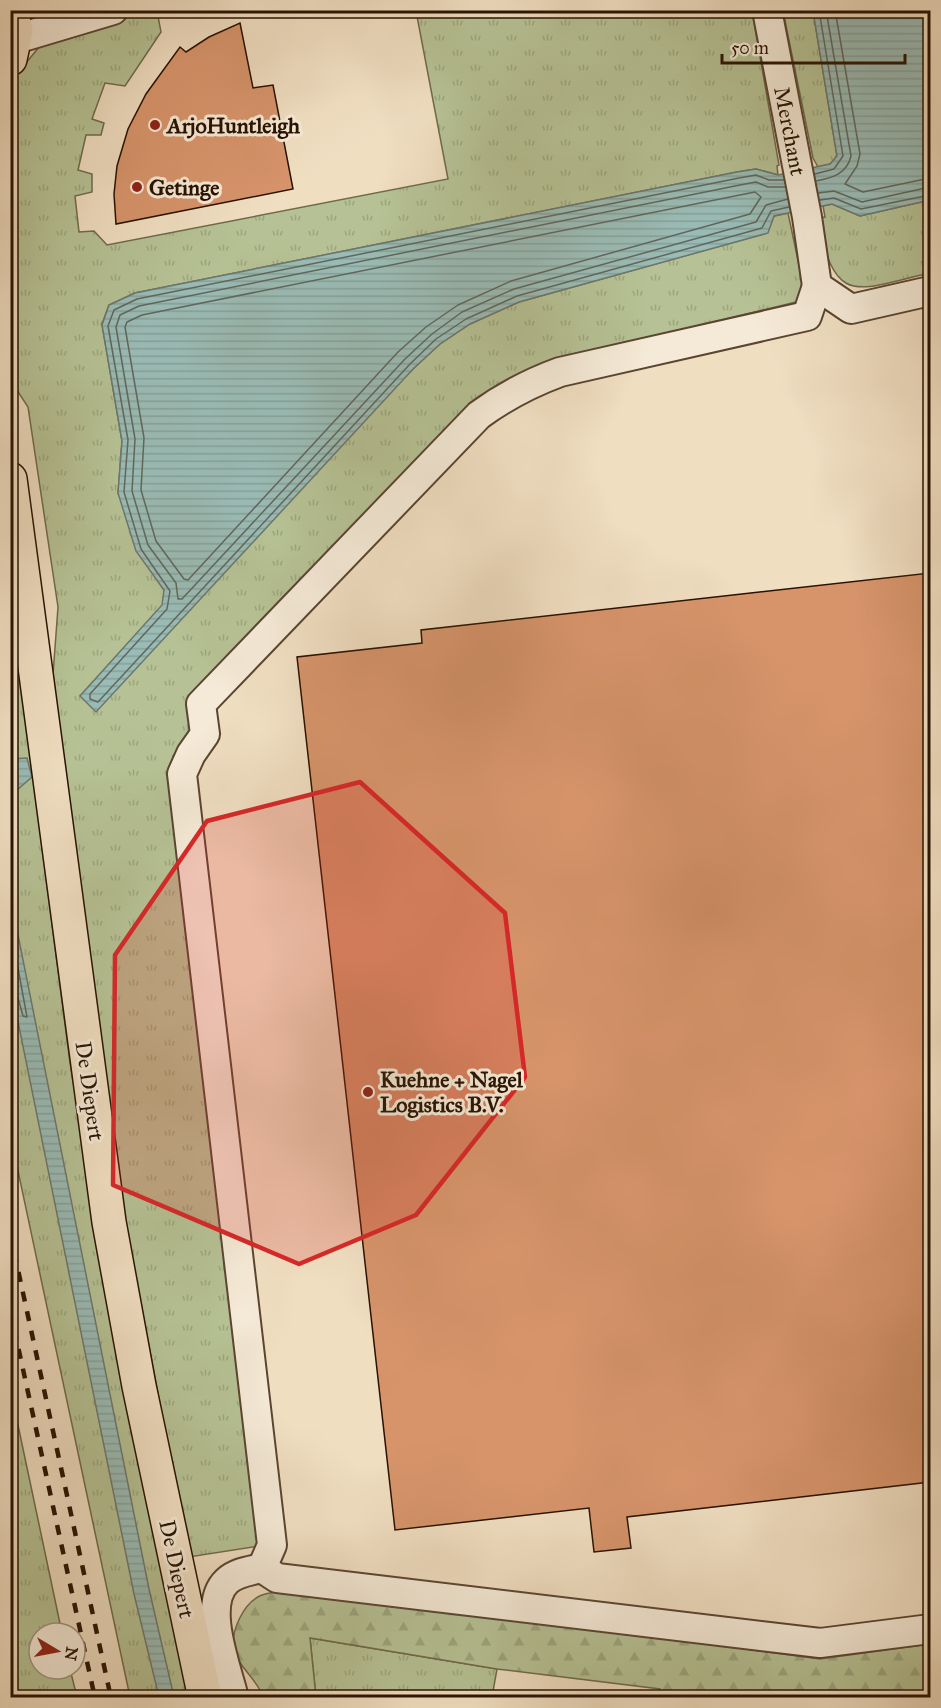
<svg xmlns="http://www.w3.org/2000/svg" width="941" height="1708" font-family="'IM FELL Great Primer',serif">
<defs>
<pattern id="grass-tufts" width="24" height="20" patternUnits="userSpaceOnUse" patternTransform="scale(1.5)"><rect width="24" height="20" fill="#b6c295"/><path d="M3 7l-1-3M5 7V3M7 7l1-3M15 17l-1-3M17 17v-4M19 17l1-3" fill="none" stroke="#9ca67f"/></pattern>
<pattern id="forest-firs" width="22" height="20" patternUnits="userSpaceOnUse" patternTransform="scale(1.5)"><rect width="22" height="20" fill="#b6c295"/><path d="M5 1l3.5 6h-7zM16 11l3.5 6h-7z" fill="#9ca67f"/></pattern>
<pattern id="water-rules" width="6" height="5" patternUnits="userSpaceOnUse" patternTransform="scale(1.5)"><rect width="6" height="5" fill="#9abcb6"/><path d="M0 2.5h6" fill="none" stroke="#85a19b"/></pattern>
</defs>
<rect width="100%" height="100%" fill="#f0dec1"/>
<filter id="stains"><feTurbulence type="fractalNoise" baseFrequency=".00333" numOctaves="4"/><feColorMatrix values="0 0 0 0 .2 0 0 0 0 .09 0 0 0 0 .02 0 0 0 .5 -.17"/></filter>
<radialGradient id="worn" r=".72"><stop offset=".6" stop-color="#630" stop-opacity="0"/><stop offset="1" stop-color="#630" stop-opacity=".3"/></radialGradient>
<!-- grass -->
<g fill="url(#grass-tufts)" stroke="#6f6a4b" stroke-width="1.5">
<polygon points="146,11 157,11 161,32 125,86 105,83 92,119 104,123 101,135 86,135 78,170 92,174 92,192 75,196 79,232 94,231 107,245 448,179 416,11 752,11 779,165 777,166 778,175 756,169 737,172 135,293 109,305 102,324 122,441 118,493 156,578 164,590 163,605 81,695 414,368 440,344 470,324 519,302 767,233 774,216 788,213 804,289 796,302 585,353 483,398 173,756 170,772 259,1546 189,1557 122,1204 53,675 58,607 28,407 11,381 11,81 40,46"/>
<polygon points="783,11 813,11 837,156 831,164 818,167 813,158"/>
<path d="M930 200V273C854 290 836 308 817 218L825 217 823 206 832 204 860 216Z"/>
<polygon points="10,599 70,1063 97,1225 191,1697 130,1697 11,1138"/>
<polygon points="11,1392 62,1633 39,1633 39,1669 70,1669 77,1697 11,1697"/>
<polygon points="310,1638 497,1669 492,1697 316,1697"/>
</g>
<!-- forest -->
<path fill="url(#forest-firs)" stroke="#6f6a4b" stroke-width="1.5" d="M299 1590 820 1659 930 1644V1697H659L660 1689 497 1669 310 1638 316 1697H263C258 1680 238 1667 234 1650 230 1631 244 1602 262 1595 274 1591 287 1591 299 1590Z"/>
<!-- water -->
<g fill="url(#water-rules)" stroke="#6c786e" stroke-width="1.5">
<polygon points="813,11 930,11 930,200 860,216 832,204 774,216 768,233 519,302 470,324 440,344 414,368 96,712 80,696 162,605 164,590 136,551 118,493 122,441 102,325 109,305 135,293 737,172 756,169 778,175 830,164 837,156"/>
<polygon points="27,758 32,777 11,795 11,759"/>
<polygon points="10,895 149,1589 174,1697 159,1697 134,1594 11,987"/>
</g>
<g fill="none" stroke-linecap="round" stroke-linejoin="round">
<!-- shore -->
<g stroke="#61675c" stroke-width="1.5">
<polyline points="835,10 860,154 857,166 845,184 863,192 930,178"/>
<polyline points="815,174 834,169 843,156 819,10"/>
<polyline points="784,180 769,180 756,175 739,178 137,299 114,310 108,326 128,440 124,492 141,549 170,591 167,609 90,694 90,699 98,702 410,364 436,339 466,319 517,296 762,228 771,211 789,207"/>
<path d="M816 181C832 178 847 174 851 156L826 10"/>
<polyline points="785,187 768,187 756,182 740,185 139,306 120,315 116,327 135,439 132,491 148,545 176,583 178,599 182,599 405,359 432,334 462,312 514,289 756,222 766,205 788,199"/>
<polygon points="755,192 761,197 750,214 511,281 458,305 426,327 398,352 188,580 184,579 156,541 141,490 144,438 125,327 127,322 142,315"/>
<polyline points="818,193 834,191 862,202 930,187"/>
<polyline points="820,200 834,198 861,209 930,195"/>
<polyline points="10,925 27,1017 23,1016 18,998 10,995"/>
</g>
</g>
<!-- building -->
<g fill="#d7946b" stroke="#281201" stroke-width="1.5">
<polygon points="240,23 253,88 273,85 293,189 116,224 114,194 117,166 128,129 146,94 180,47 186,52 209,37"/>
<polygon points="930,573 930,1482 627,1517 631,1548 594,1552 589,1508 395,1530 297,657 422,643 421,630"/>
</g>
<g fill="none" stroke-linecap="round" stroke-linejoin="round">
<!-- minor casing -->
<g stroke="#5a4531" stroke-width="32">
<g id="minor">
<polyline points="767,10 807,217 817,286 851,309 930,291"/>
<polyline points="16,39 113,10"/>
<path d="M262 1568 272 1545 182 774 191 754 205 734 201 704 479 415C505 396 530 383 560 372L807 316 817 286"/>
<path d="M234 1698C227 1668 201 1605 227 1581 237 1572 250 1571 262 1568L277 1578 820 1643 930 1629"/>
</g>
</g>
<!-- major casing -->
<g stroke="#281201" stroke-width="36">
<g id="major">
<polyline points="10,59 16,31 11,10"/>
<polyline points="10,479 109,1222 139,1386 205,1698"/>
</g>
</g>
<!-- minor -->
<use href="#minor" stroke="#f5ead7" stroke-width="28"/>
<!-- major -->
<use href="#major" stroke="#f0dec1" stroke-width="33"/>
<!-- rail -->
<g stroke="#281201" stroke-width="4.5" stroke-dasharray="10 10" stroke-linecap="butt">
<polyline points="10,1233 111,1698"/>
<polyline points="10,1310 95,1698"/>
</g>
</g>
<!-- marked area -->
<path fill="#d62828" fill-opacity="0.2" stroke="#d62828" stroke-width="4.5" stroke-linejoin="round" d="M360 782 505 913 525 1077 416 1215 299 1264 113 1185 115 955 207 821Z"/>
<!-- markers -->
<g fill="#8f2418" stroke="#f5ead7" stroke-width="2">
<circle cx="155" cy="125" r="6"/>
<circle cx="137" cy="187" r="6"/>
<circle cx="368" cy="1092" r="6"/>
</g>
<g text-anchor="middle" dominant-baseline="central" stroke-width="6" stroke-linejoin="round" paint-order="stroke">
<!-- poi labels -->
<g font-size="22" font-weight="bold" fill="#281201" stroke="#f5ead7" text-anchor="start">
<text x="167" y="125">ArjoHuntleigh</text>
<text x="149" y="187">Getinge</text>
<text x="380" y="1079">Kuehne + Nagel<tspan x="380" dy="25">Logistics B.V.</tspan></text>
</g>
<!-- street labels -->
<g font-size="22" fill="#281201" stroke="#f5ead7">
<text transform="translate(790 131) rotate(79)">Merchant</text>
<text transform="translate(90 1091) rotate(82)">De Diepert</text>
<text transform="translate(177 1569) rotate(78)">De Diepert</text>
</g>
</g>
<!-- margin -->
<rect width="941" height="1708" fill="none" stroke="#f0dec1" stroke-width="36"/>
<rect x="12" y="12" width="917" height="1684" fill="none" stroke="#281201" stroke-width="3"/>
<rect x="18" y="18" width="905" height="1672" fill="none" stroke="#281201" stroke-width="1.5"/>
<!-- north arrow -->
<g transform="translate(57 1651) rotate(100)"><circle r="28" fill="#f5ead7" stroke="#a39481" stroke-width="1.5"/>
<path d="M0-4.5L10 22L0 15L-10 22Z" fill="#8f2418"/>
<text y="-9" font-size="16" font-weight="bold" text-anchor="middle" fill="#281201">N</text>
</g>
<!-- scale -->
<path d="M722 54v9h183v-9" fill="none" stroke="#281201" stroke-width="3"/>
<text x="731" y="54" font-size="18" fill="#281201" stroke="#f5ead7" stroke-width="4.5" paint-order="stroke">50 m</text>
<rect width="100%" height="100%" filter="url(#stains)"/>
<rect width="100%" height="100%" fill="url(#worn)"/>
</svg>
